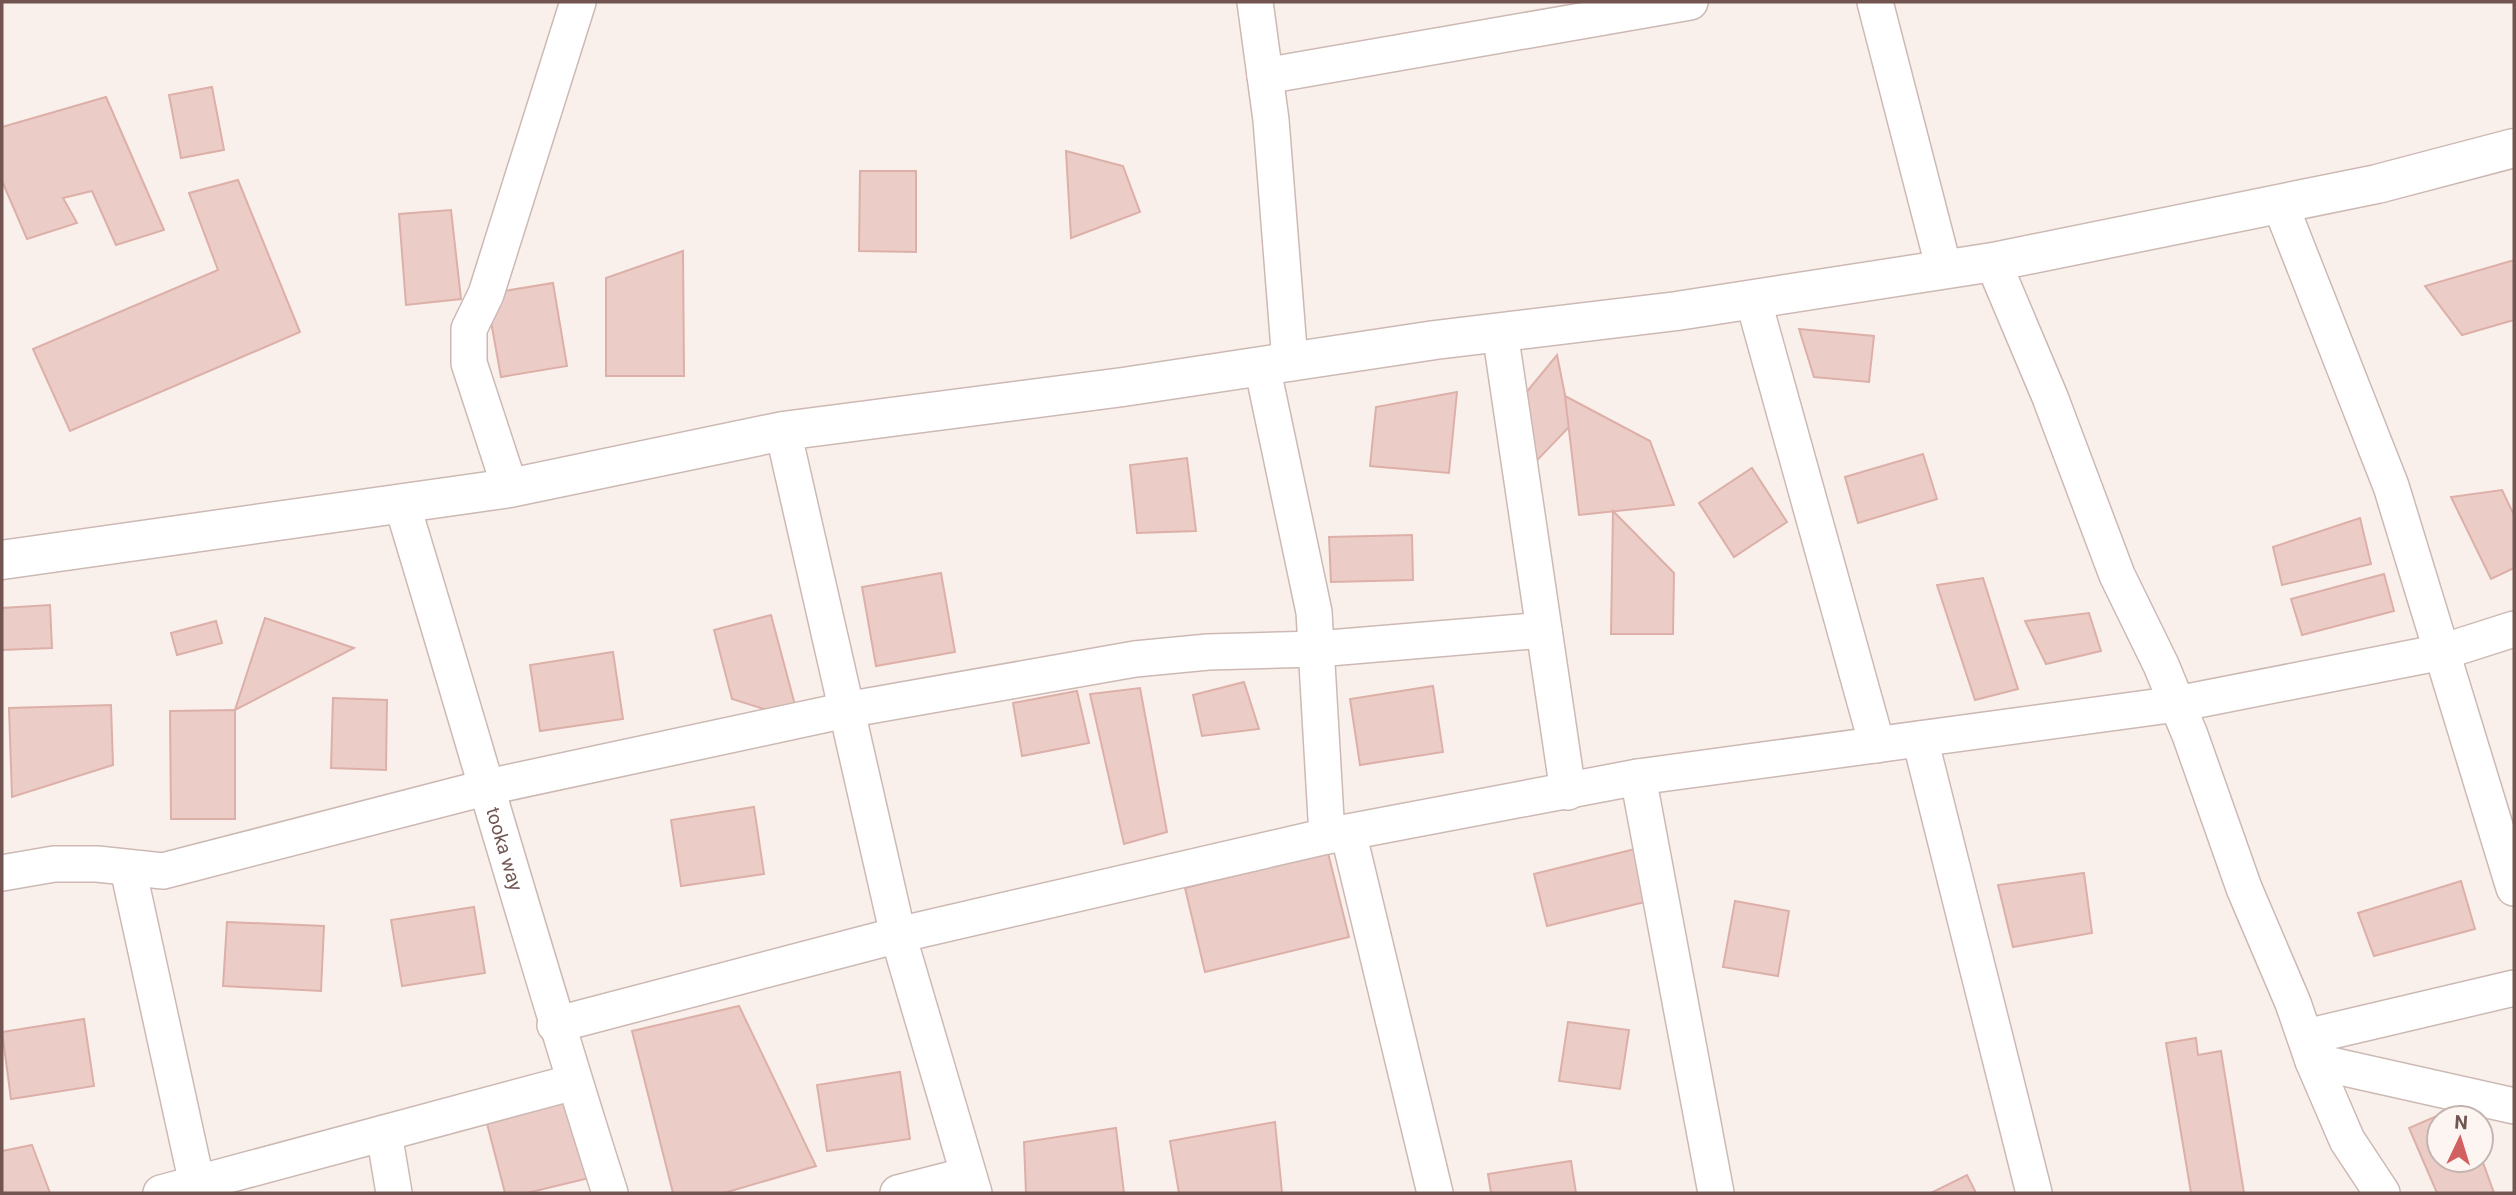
<svg xmlns="http://www.w3.org/2000/svg" width="2516" height="1195" font-family="Roboto,sans-serif">
<rect width="100%" height="100%" fill="#faf0eb"/>
<!-- building -->
<g fill="#ecccc6" stroke="#dcb0a8" stroke-width="2">
<polygon points="212,87 224,150 181,158 169,95"/>
<polygon points="106,97 164,230 116,245 92,191 63,198 77,223 27,239 2,181 2,127"/>
<polygon points="1066,151 1123,166 1140,212 1071,238"/>
<polygon points="860,171 916,171 916,252 859,251"/>
<polygon points="238,180 300,332 70,431 33,349 218,270 189,193"/>
<polygon points="451,210 461,299 406,305 399,214"/>
<polygon points="683,251 684,376 606,376 606,278"/>
<polygon points="2514,260 2514,320 2462,335 2425,286"/>
<polygon points="553,283 567,366 501,377 486,294"/>
<polygon points="1799,329 1874,336 1869,382 1814,377"/>
<polygon points="1557,355 1571,425 1521,477 1511,411"/>
<polygon points="1457,392 1449,473 1370,466 1376,407"/>
<polygon points="1565,396 1650,441 1674,505 1579,515"/>
<polygon points="1923,454 1937,499 1858,523 1845,477"/>
<polygon points="1187,458 1196,531 1137,533 1130,465"/>
<polygon points="1752,468 1787,522 1734,557 1699,503"/>
<polygon points="2502,490 2514,515 2514,568 2491,579 2451,497"/>
<polygon points="1613,511 1674,573 1673,634 1611,634"/>
<polygon points="2360,518 2371,564 2282,585 2273,547"/>
<polygon points="1412,535 1413,580 1331,582 1329,537"/>
<polygon points="941,573 955,652 876,666 862,587"/>
<polygon points="2384,574 2394,611 2302,635 2291,599"/>
<polygon points="1983,578 2018,689 1975,700 1937,585"/>
<polygon points="50,605 52,648 2,650 2,608"/>
<polygon points="2089,613 2101,651 2046,664 2025,621"/>
<polygon points="771,615 799,720 732,699 714,630"/>
<polygon points="265,618 354,648 235,710"/>
<polygon points="216,621 222,643 177,655 171,633"/>
<polygon points="613,652 623,719 540,731 530,665"/>
<polygon points="1244,682 1259,729 1202,736 1193,695"/>
<polygon points="1433,686 1443,752 1360,765 1350,699"/>
<polygon points="1140,688 1167,832 1124,844 1090,694"/>
<polygon points="1077,691 1089,743 1022,756 1013,703"/>
<polygon points="333,698 387,700 386,770 331,768"/>
<polygon points="111,705 113,765 12,797 9,708"/>
<polygon points="235,710 235,819 171,819 170,711"/>
<polygon points="754,807 764,874 681,886 671,820"/>
<polygon points="1639,848 1653,900 1547,926 1534,874"/>
<polygon points="1328,853 1349,937 1205,972 1185,888"/>
<polygon points="2084,873 2092,933 2013,947 1998,885"/>
<polygon points="2461,881 2475,929 2374,956 2358,913"/>
<polygon points="1735,901 1789,911 1778,976 1723,967"/>
<polygon points="474,907 485,973 402,986 391,920"/>
<polygon points="227,922 324,926 321,991 223,986"/>
<polygon points="739,1006 816,1166 724,1193 673,1193 632,1031"/>
<polygon points="84,1019 94,1086 11,1099 2,1032"/>
<polygon points="1568,1022 1629,1030 1620,1089 1559,1081"/>
<polygon points="2196,1038 2198,1055 2221,1051 2244,1193 2191,1193 2166,1043"/>
<polygon points="900,1072 910,1139 827,1151 817,1085"/>
<polygon points="567,1095 589,1178 527,1193 505,1193 485,1116"/>
<polygon points="2462,1105 2467,1118 2439,1118 2439,1160 2481,1160 2481,1157 2494,1193 2437,1193 2409,1128"/>
<polygon points="1275,1122 1282,1193 1179,1193 1170,1141"/>
<polygon points="1116,1128 1124,1193 1026,1193 1024,1142"/>
<polygon points="32,1145 50,1193 2,1193 2,1151"/>
<polygon points="1571,1161 1576,1193 1491,1193 1488,1174"/>
<polygon points="1967,1175 1976,1193 1931,1193"/>
</g>
<g fill="none" stroke-linecap="round" stroke-linejoin="round">
<!-- minor casing -->
<g stroke="#cdb9b4" stroke-width="38">
<g id="minor">
<polyline points="1255,2 1271,120 1290,362"/>
<polyline points="1875,2 1944,269"/>
<polyline points="1265,76 1690,2"/>
<polyline points="2280,204 2391,486 2514,888"/>
<polyline points="1993,262 2050,397 2117,575 2161,665 2190,735 2244,888 2293,1003 2313,1061 2347,1140 2382,1193"/>
<polyline points="1753,299 1877,745"/>
<polyline points="1500,332 1568,792"/>
<polyline points="1262,366 1314,612 1327,836"/>
<polyline points="783,431 898,935 974,1193"/>
<polyline points="510,488 469,363 469,329 486,294 578,2"/>
<path id="s1" d="M402 504C472 734 537 965 610 1193"/>
<polyline points="1920,739 2034,1193"/>
<polyline points="1638,777 1716,1193"/>
<polyline points="1348,832 1435,1193"/>
<polyline points="128,869 197,1184"/>
<polyline points="2,873 54,864 97,864 163,871 488,787 846,710 1135,659 1208,652 1317,649 1544,630"/>
<polyline points="555,1025 898,935 1327,836 1638,777 2177,704 2442,652 2514,629"/>
<polyline points="2306,1037 2514,988"/>
<polyline points="2313,1061 2514,1106"/>
<polyline points="384,1133 394,1193"/>
<polyline points="161,1193 574,1082"/>
<polyline points="898,1193 968,1175"/>
</g>
</g>
<!-- tertiary casing -->
<g stroke="#cdb9b4" stroke-width="41">
<polyline id="tertiary" points="2,560 510,488 783,431 1123,387 1435,340 1677,311 1993,262 2377,184 2514,148"/>
</g>
<!-- minor -->
<use href="#minor" stroke="#fff" stroke-width="35"/>
<!-- tertiary -->
<use href="#tertiary" stroke="#fff" stroke-width="38"/>
</g>
<g text-anchor="middle" dominant-baseline="central" stroke-width="6" stroke-linejoin="round" paint-order="stroke">
<!-- street labels -->
<g font-size="19" fill="#725551" stroke="#fdf5f1">
<text stroke="none"><textPath href="#s1" startOffset="360">tooka way</textPath></text>
</g>
</g>
<!-- border -->
<rect width="2516" height="1195" fill="none" stroke="#725551" stroke-width="7"/>
<!-- north arrow -->
<g transform="translate(2460 1139) rotate(4)"><circle r="33" fill="#fdf5f1" stroke="#c5b5b1" stroke-width="2"/>
<path d="M0-5L12 26L0 18L-12 26Z" fill="#d36060"/>
<text y="-10" font-size="19" font-weight="bold" text-anchor="middle" fill="#725551">N</text>
</g>
</svg>
